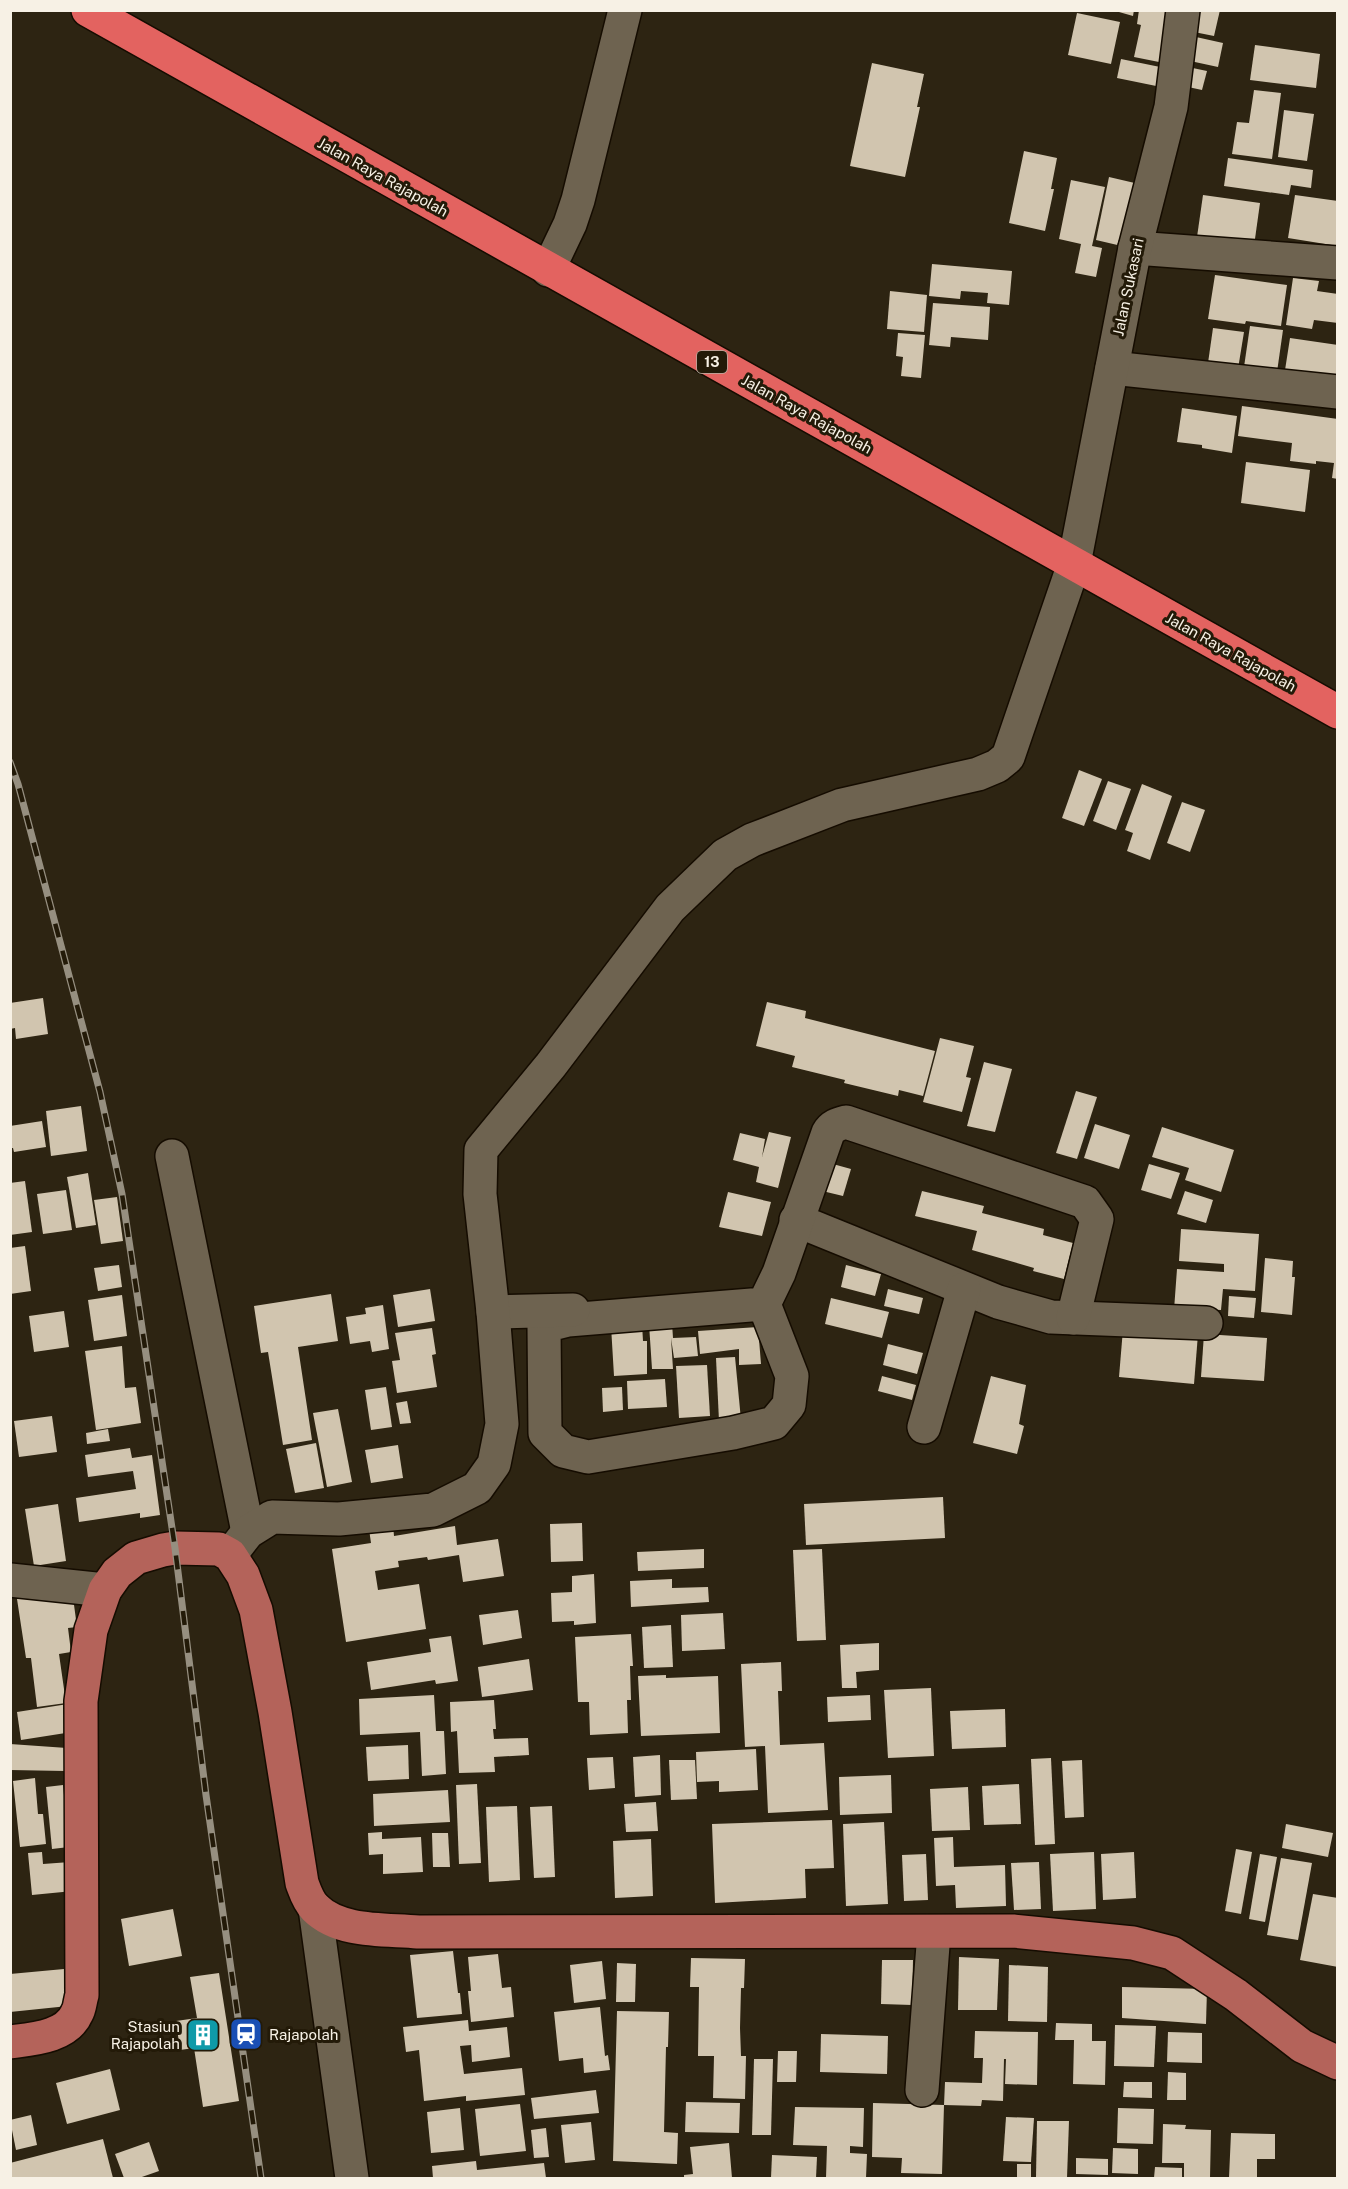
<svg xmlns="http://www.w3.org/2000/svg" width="1348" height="2189" font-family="'Public Sans',sans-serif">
<rect width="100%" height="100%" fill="#2d2412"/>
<!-- building -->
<g fill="#d1c5af">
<polygon points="1112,10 1134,10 1133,16"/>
<polygon points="1139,10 1175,10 1169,64 1134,57 1141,25 1137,24"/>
<polygon points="1188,10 1220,10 1214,36 1184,30"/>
<polygon points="1077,13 1120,22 1111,64 1068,55"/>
<polygon points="1187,35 1223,43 1218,67 1181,59"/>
<polygon points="1255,45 1320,54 1316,88 1250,80"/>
<polygon points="1121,59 1170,69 1166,88 1117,78"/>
<polygon points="872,63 924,74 917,107 920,107 905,177 850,166"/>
<polygon points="1183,66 1207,71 1202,90 1179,85"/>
<polygon points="1254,90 1281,93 1272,159 1232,154 1237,122 1249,123"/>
<polygon points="1284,110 1314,114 1307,161 1278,157"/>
<polygon points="1024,151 1057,158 1051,189 1054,189 1045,231 1009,223"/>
<polygon points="1228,158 1313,170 1311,188 1291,185 1289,195 1224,186"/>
<polygon points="1109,177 1139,184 1126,247 1096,240"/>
<polygon points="1071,180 1105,187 1092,246 1102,248 1096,277 1075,273 1081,244 1059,239"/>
<polygon points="1203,195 1260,203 1254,246 1197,237"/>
<polygon points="1295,195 1338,201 1338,246 1288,238"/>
<polygon points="932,264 1012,271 1009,305 987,303 988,293 961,291 960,299 929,296"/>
<polygon points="1215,275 1287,285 1281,326 1246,321 1245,324 1208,319"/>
<polygon points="1293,278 1319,281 1317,291 1338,294 1338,323 1314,320 1312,329 1286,325"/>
<polygon points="890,291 927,295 924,332 887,329"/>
<polygon points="933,303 990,307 988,340 951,337 950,347 929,345"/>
<polygon points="1250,326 1283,330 1277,372 1244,367"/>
<polygon points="1213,328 1244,332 1237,375 1207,370"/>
<polygon points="898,333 925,335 921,378 901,376 903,357 896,356"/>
<polygon points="1290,338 1338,345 1338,377 1285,370"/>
<polygon points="1242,406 1338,419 1338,479 1332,478 1334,463 1316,461 1316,464 1290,461 1292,443 1238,436"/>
<polygon points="1182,408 1237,416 1232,453 1202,448 1202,445 1177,442"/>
<polygon points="1246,462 1310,470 1305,512 1241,503"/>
<polygon points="1079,770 1102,779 1084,826 1062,818"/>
<polygon points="1108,781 1131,789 1116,830 1093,821"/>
<polygon points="1142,784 1172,796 1150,860 1127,851 1133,833 1125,830"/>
<polygon points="1182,802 1205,810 1190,852 1167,843"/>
<polygon points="43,998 48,1034 16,1039 15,1028 10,1029 10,1003"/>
<polygon points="767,1002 806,1011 805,1018 935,1051 923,1096 899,1090 898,1096 844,1083 845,1080 792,1067 795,1056 756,1046"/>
<polygon points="940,1038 974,1046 966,1077 971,1078 962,1112 923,1102"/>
<polygon points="984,1062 1012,1069 995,1132 967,1126"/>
<polygon points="1076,1091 1097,1097 1077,1159 1056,1153"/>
<polygon points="81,1106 87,1151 51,1156 46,1111"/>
<polygon points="42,1121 46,1147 14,1152 13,1148 10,1148 10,1126"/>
<polygon points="1095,1124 1130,1135 1119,1169 1084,1158"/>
<polygon points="1162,1127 1234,1150 1221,1192 1185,1180 1189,1168 1152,1157"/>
<polygon points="769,1132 791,1137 778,1188 756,1182 759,1167 733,1160 740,1133 765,1139 762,1157"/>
<polygon points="822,1161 851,1169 843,1196 814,1189"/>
<polygon points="1149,1164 1180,1173 1171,1199 1141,1190"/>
<polygon points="88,1173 96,1225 76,1228 67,1177"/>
<polygon points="25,1181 32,1232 10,1235 10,1183"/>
<polygon points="66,1190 72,1230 43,1234 37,1194"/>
<polygon points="922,1191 984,1206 982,1213 1044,1229 1043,1235 1073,1243 1064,1279 1033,1271 1034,1268 972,1250 977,1231 915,1216"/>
<polygon points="1185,1191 1213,1200 1206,1223 1177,1214"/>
<polygon points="728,1192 771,1202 762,1236 719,1227"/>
<polygon points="117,1197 123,1241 101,1244 94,1200"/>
<polygon points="1181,1229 1259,1234 1255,1291 1223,1289 1221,1310 1200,1309 1174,1310 1177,1269 1224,1272 1224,1264 1179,1261"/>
<polygon points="25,1246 31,1291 10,1294 10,1248"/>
<polygon points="1265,1258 1293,1261 1292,1277 1295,1277 1292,1315 1261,1312"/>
<polygon points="119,1265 122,1287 98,1291 94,1268"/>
<polygon points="846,1265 881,1274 875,1296 841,1287"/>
<polygon points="430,1289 435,1321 398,1327 393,1295"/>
<polygon points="888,1289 923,1298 919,1314 884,1306"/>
<polygon points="331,1294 338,1341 298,1347 312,1440 283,1445 268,1352 261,1353 254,1306"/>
<polygon points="122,1295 127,1336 94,1341 88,1300"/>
<polygon points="1229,1296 1256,1298 1254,1318 1228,1316"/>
<polygon points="831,1298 889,1312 882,1338 825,1324"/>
<polygon points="383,1305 389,1349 372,1352 370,1341 350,1344 346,1317 366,1314 365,1308"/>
<polygon points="64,1311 69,1347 34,1352 29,1316"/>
<polygon points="672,1323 673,1338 696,1337 698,1356 674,1358 671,1338 673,1369 652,1369 649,1324"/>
<polygon points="642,1324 643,1341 647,1341 647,1374 614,1376 611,1326"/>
<polygon points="758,1327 761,1364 739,1365 739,1349 700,1354 698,1331"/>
<polygon points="432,1328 436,1354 432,1355 437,1387 397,1393 392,1361 400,1360 395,1333"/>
<polygon points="1123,1329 1198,1334 1194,1384 1119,1377"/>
<polygon points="1204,1334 1267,1338 1264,1381 1201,1377"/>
<polygon points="888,1344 923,1353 917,1374 883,1365"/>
<polygon points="122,1346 125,1388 136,1387 141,1423 96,1430 85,1351"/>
<polygon points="735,1357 741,1420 719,1421 716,1358"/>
<polygon points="707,1365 710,1416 679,1418 676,1366"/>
<polygon points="882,1376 916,1385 912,1400 878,1391"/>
<polygon points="991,1376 1026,1385 1019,1424 1024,1426 1017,1454 973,1443"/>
<polygon points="665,1379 667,1407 628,1409 627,1381"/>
<polygon points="386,1387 392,1427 371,1430 365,1390"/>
<polygon points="622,1387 623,1410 603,1412 602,1388"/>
<polygon points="407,1401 411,1423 400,1424 396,1403"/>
<polygon points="338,1409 352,1482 327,1487 313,1413"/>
<polygon points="52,1416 57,1452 19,1457 14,1421"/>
<polygon points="108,1429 110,1441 87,1444 86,1433"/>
<polygon points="316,1443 324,1488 295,1493 286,1449"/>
<polygon points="398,1445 403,1478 371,1483 365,1450"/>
<polygon points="130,1448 132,1458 152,1455 160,1515 140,1518 140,1513 79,1522 76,1498 136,1489 133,1471 88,1477 85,1455"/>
<polygon points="943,1497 945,1538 806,1545 804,1504"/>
<polygon points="58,1504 66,1561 34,1566 25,1509"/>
<polygon points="582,1523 583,1561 551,1562 550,1524"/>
<polygon points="393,1525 394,1536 455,1526 457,1545 498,1539 504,1576 463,1582 459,1555 428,1560 427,1557 398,1561 399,1567 375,1571 378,1590 419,1584 426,1629 346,1642 332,1549 371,1543 369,1529"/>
<polygon points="704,1549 704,1568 638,1571 637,1552"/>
<polygon points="822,1549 826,1640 797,1641 793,1550"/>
<polygon points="594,1574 596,1623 574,1625 574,1621 552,1622 551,1593 572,1592 572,1576"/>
<polygon points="672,1579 672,1588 708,1587 709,1602 631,1607 630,1581"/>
<polygon points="72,1590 77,1627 68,1628 71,1652 59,1654 66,1703 37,1707 31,1658 26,1658 17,1599"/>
<polygon points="518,1610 522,1638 483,1645 479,1615"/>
<polygon points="723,1613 725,1649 682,1651 681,1615"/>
<polygon points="671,1625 673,1667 644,1668 642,1627"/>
<polygon points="631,1634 633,1666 630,1666 631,1700 627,1700 628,1733 590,1735 589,1702 578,1702 575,1637"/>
<polygon points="451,1636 458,1681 436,1684 435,1680 371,1690 367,1662 431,1652 429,1639"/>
<polygon points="879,1643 879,1670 856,1672 857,1688 842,1688 840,1645"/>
<polygon points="529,1659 533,1690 482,1697 478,1667"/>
<polygon points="781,1662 782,1691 778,1691 780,1745 824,1743 828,1810 768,1813 765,1746 745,1747 741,1664"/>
<polygon points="666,1675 666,1678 718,1676 720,1733 641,1736 638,1676"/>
<polygon points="931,1688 934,1756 888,1758 884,1690"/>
<polygon points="434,1695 436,1731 444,1731 446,1774 422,1776 420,1732 360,1735 359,1699"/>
<polygon points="870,1695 871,1720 828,1722 827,1697"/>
<polygon points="494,1700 496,1729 493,1729 494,1739 528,1738 529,1755 494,1757 495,1772 459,1773 457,1731 451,1732 450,1702"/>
<polygon points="68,1704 72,1732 21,1740 17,1712"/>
<polygon points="1005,1709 1006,1747 952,1749 950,1711"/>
<polygon points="10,1744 67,1748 65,1771 10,1770"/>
<polygon points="408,1745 409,1779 368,1781 366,1747"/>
<polygon points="756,1749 758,1790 719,1792 719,1781 697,1782 696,1752"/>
<polygon points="660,1755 661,1795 635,1797 633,1757"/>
<polygon points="613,1757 615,1788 589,1790 587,1758"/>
<polygon points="1051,1758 1055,1844 1035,1845 1031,1759"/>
<polygon points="669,1760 695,1760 697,1799 671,1800"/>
<polygon points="1082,1760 1084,1817 1065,1818 1062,1761"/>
<polygon points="891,1775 892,1813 840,1815 839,1777"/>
<polygon points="35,1778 38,1814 43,1814 46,1844 20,1847 13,1781"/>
<polygon points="477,1784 481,1863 459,1864 456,1785"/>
<polygon points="1019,1784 1021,1824 984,1825 982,1786"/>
<polygon points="63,1785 69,1847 52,1849 46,1787"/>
<polygon points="968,1787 970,1830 932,1831 930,1789"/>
<polygon points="448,1790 450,1822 374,1826 373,1794"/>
<polygon points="656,1802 658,1831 626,1832 624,1804"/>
<polygon points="517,1806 520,1880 489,1882 486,1807"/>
<polygon points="552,1806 555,1877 534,1878 530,1807"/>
<polygon points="832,1820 834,1868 805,1869 806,1898 715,1903 712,1824"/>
<polygon points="884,1822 888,1904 846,1906 843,1824"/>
<polygon points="1286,1824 1333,1833 1328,1857 1282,1848"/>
<polygon points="382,1832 382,1839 421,1837 423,1872 383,1874 383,1854 369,1855 368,1833"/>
<polygon points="432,1833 448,1833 450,1867 433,1867"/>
<polygon points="953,1837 954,1867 1005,1865 1006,1906 956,1908 955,1885 936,1886 934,1838"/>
<polygon points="651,1839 653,1896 615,1898 613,1841"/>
<polygon points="1236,1849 1252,1852 1241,1914 1225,1911"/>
<polygon points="42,1852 43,1864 70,1862 73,1891 32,1895 28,1853"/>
<polygon points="1094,1852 1096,1909 1053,1911 1050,1854"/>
<polygon points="1134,1852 1136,1898 1103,1900 1101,1854"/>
<polygon points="926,1854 928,1900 904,1901 902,1855"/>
<polygon points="1260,1854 1277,1857 1265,1922 1249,1919"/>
<polygon points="1281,1858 1312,1863 1298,1940 1267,1935"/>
<polygon points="1039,1862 1041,1909 1014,1910 1011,1863"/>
<polygon points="1313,1894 1338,1898 1338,1967 1300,1960"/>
<polygon points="173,1909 182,1956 129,1966 121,1919"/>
<polygon points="453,1951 458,1993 460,1993 462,2014 417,2018 410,1955"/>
<polygon points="498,1954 502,1988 511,1987 514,2017 471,2022 468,1991 471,1991 468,1957"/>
<polygon points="959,1957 999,1959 997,2010 958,2010"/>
<polygon points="691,1958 745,1959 744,1988 741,1988 740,2028 741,2056 746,2056 745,2099 713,2098 714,2056 698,2056 699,1987 690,1987"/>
<polygon points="882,1960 913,1960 912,2005 881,2004"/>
<polygon points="602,1961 606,1999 574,2003 570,1965"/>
<polygon points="617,1963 636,1964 635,2002 616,2002"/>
<polygon points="1009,1965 1048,1967 1047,2022 1008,2021"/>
<polygon points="64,1969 68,2006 10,2012 10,1974"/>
<polygon points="219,1973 239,2101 203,2107 194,2048 180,2050 176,2021 197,2018 190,1977"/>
<polygon points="1122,1987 1207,1989 1206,2024 1122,2018"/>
<polygon points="600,2007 605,2056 608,2055 610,2070 584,2073 583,2058 559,2061 554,2012"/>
<polygon points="617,2011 669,2012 668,2047 666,2047 664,2132 678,2133 677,2164 613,2161"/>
<polygon points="468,2020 469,2031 507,2027 510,2057 472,2062 471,2045 460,2046 464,2074 522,2068 525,2095 466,2101 466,2096 424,2101 419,2050 406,2052 403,2027"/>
<polygon points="1056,2023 1092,2024 1092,2041 1106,2041 1105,2085 1073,2084 1074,2040 1055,2040"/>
<polygon points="1115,2025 1156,2026 1154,2067 1114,2066"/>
<polygon points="975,2031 1038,2032 1037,2085 1005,2084 1006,2059 1004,2059 1003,2101 982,2100 981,2106 944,2105 945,2082 982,2083 983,2058 974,2058"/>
<polygon points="1168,2032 1202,2033 1202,2063 1167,2062"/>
<polygon points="821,2034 888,2036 887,2074 820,2072"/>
<polygon points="778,2051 797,2051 796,2082 777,2082"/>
<polygon points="754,2059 773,2059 771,2135 752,2135"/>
<polygon points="110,2069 120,2110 67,2124 56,2083"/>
<polygon points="1168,2072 1186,2073 1186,2100 1167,2100"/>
<polygon points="1124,2082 1152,2082 1152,2098 1123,2097"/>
<polygon points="596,2090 599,2113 534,2119 531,2098"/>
<polygon points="686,2102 740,2103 739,2133 685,2132"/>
<polygon points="873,2103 944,2105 942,2174 901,2173 902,2158 872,2157"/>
<polygon points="520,2104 526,2151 480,2156 475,2109"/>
<polygon points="795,2107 864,2108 863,2147 850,2146 850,2153 867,2154 866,2178 826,2178 827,2146 793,2145"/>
<polygon points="460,2108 464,2150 431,2153 427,2112"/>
<polygon points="1118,2108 1154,2109 1153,2144 1117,2143"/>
<polygon points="31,2115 37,2145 16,2150 10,2120"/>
<polygon points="1006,2117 1034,2118 1031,2162 1003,2161"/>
<polygon points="1037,2121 1069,2121 1067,2178 1036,2177"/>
<polygon points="591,2122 595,2160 565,2163 561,2125"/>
<polygon points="1163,2124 1186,2125 1185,2129 1211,2130 1210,2178 1184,2178 1184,2163 1162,2163"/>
<polygon points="546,2128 549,2157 534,2158 531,2130"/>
<polygon points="1231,2133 1275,2134 1275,2159 1257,2159 1257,2178 1229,2178"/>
<polygon points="103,2139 113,2178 10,2178 10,2163"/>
<polygon points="149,2142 159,2171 139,2178 124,2178 115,2154"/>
<polygon points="729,2143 732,2178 684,2178 684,2175 693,2174 690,2147"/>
<polygon points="1113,2148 1138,2149 1138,2174 1112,2173"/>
<polygon points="772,2155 817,2157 816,2178 771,2178"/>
<polygon points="1076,2158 1108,2159 1108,2175 1076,2174"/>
<polygon points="476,2161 477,2170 544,2163 546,2178 433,2178 432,2166"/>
<rect x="1017" y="2164" width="14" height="14"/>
<polygon points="1155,2167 1182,2168 1182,2178 1154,2178"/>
</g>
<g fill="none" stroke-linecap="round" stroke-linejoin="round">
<!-- minor casing -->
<g stroke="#150c00" stroke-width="36">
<g id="minor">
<polyline points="1135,248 1338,263"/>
<polyline points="548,270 570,224 578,200 625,10"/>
<polyline points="1112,368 1338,392"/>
<polyline points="172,1156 248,1532"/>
<polyline points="796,1220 998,1302 1051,1317 1206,1323"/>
<path d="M764 1304 568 1320 544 1326 545 1433 563 1451 588 1457 733 1433 774 1423 789 1405 792 1376 764 1304 779 1273 828 1133C832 1126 838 1124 846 1122L1085 1202 1097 1219 1073 1318"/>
<polyline points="493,1312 573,1310"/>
<polyline points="924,1427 964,1289"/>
<polyline points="230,1555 248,1532 272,1517 339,1519 433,1510 477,1488 494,1464 502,1424 493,1312 480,1194 481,1150 551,1065 670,908 725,855 752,840 842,805 978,774 997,766 1008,757 1074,564 1135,248 1171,107 1183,10"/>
<polyline points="10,1580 105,1590"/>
<polyline points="315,1908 352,2178"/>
<polyline points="922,2090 934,1932"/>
</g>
</g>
<!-- major casing -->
<g stroke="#150c00" stroke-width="36">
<path id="major" d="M10 2042C32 2039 67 2037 77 2013 80 2008 80 2001 82 1995L81 1701 91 1630 105 1590 117 1573 136 1558 163 1550 175 1548 219 1549 230 1555 243 1575 256 1610 275 1712 302 1883C305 1891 308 1901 315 1908 340 1933 385 1929 418 1932L1013 1931 1133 1943 1172 1953 1236 1995 1302 2046 1338 2063"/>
</g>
<!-- highway casing -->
<g stroke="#150c00" stroke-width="36">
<polyline id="highway" points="88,10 1338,712"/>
</g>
<!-- minor -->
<use href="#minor" stroke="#6e6350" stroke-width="33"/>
<!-- major -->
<use href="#major" stroke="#b4635a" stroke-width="33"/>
<!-- highway -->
<use href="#highway" stroke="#e36360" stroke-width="33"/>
<!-- rail casing -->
<g stroke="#968f80" stroke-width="7">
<polyline id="rail" points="10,762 18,784 100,1092 122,1194 175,1548 206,1795 261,2178"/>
</g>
<!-- rail -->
<use href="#rail" stroke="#231a08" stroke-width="4.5" stroke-dasharray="14" stroke-linecap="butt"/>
</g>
<!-- icons -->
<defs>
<g id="station-square" transform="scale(1.725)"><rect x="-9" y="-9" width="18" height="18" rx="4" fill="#1a4fb4" stroke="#231a08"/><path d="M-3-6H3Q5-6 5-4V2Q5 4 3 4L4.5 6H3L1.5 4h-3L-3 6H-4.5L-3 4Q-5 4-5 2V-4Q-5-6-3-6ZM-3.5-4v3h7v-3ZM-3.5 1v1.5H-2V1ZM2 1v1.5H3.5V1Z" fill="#fff"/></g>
<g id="building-square" transform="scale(1.725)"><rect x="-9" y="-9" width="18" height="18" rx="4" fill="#0f9aa8" stroke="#231a08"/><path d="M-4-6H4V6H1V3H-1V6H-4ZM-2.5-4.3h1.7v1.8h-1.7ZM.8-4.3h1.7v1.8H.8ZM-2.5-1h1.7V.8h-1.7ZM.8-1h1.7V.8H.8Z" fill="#fff"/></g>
</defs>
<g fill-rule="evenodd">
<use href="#station-square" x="246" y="2034"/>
<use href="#building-square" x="203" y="2035"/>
</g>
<g text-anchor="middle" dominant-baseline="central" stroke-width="6" stroke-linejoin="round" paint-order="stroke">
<!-- shield labels -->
<rect fill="#231a08" stroke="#b7b0a3" stroke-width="1.5" x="697" y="351" width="30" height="22" rx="4.5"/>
<g font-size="14" font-weight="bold" fill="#f7f1e5">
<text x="712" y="362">13</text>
</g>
<!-- street labels -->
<g font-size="15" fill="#f7f1e5" stroke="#231a08">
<text transform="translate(383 177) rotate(29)">Jalan Raya Rajapolah</text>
<text transform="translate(1128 287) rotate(-78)">Jalan Sukasari</text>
<text transform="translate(807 414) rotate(29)">Jalan Raya Rajapolah</text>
<text transform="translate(1231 652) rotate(29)">Jalan Raya Rajapolah</text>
</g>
<!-- poi labels -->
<g font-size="15" fill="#f7f1e5" stroke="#231a08" text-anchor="end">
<text x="180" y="2026">Stasiun<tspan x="180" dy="17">Rajapolah</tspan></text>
<text x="269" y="2034" text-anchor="start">Rajapolah</text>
</g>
</g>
<!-- border -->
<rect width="1348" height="2189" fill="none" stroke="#f7f1e5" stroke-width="24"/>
</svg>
